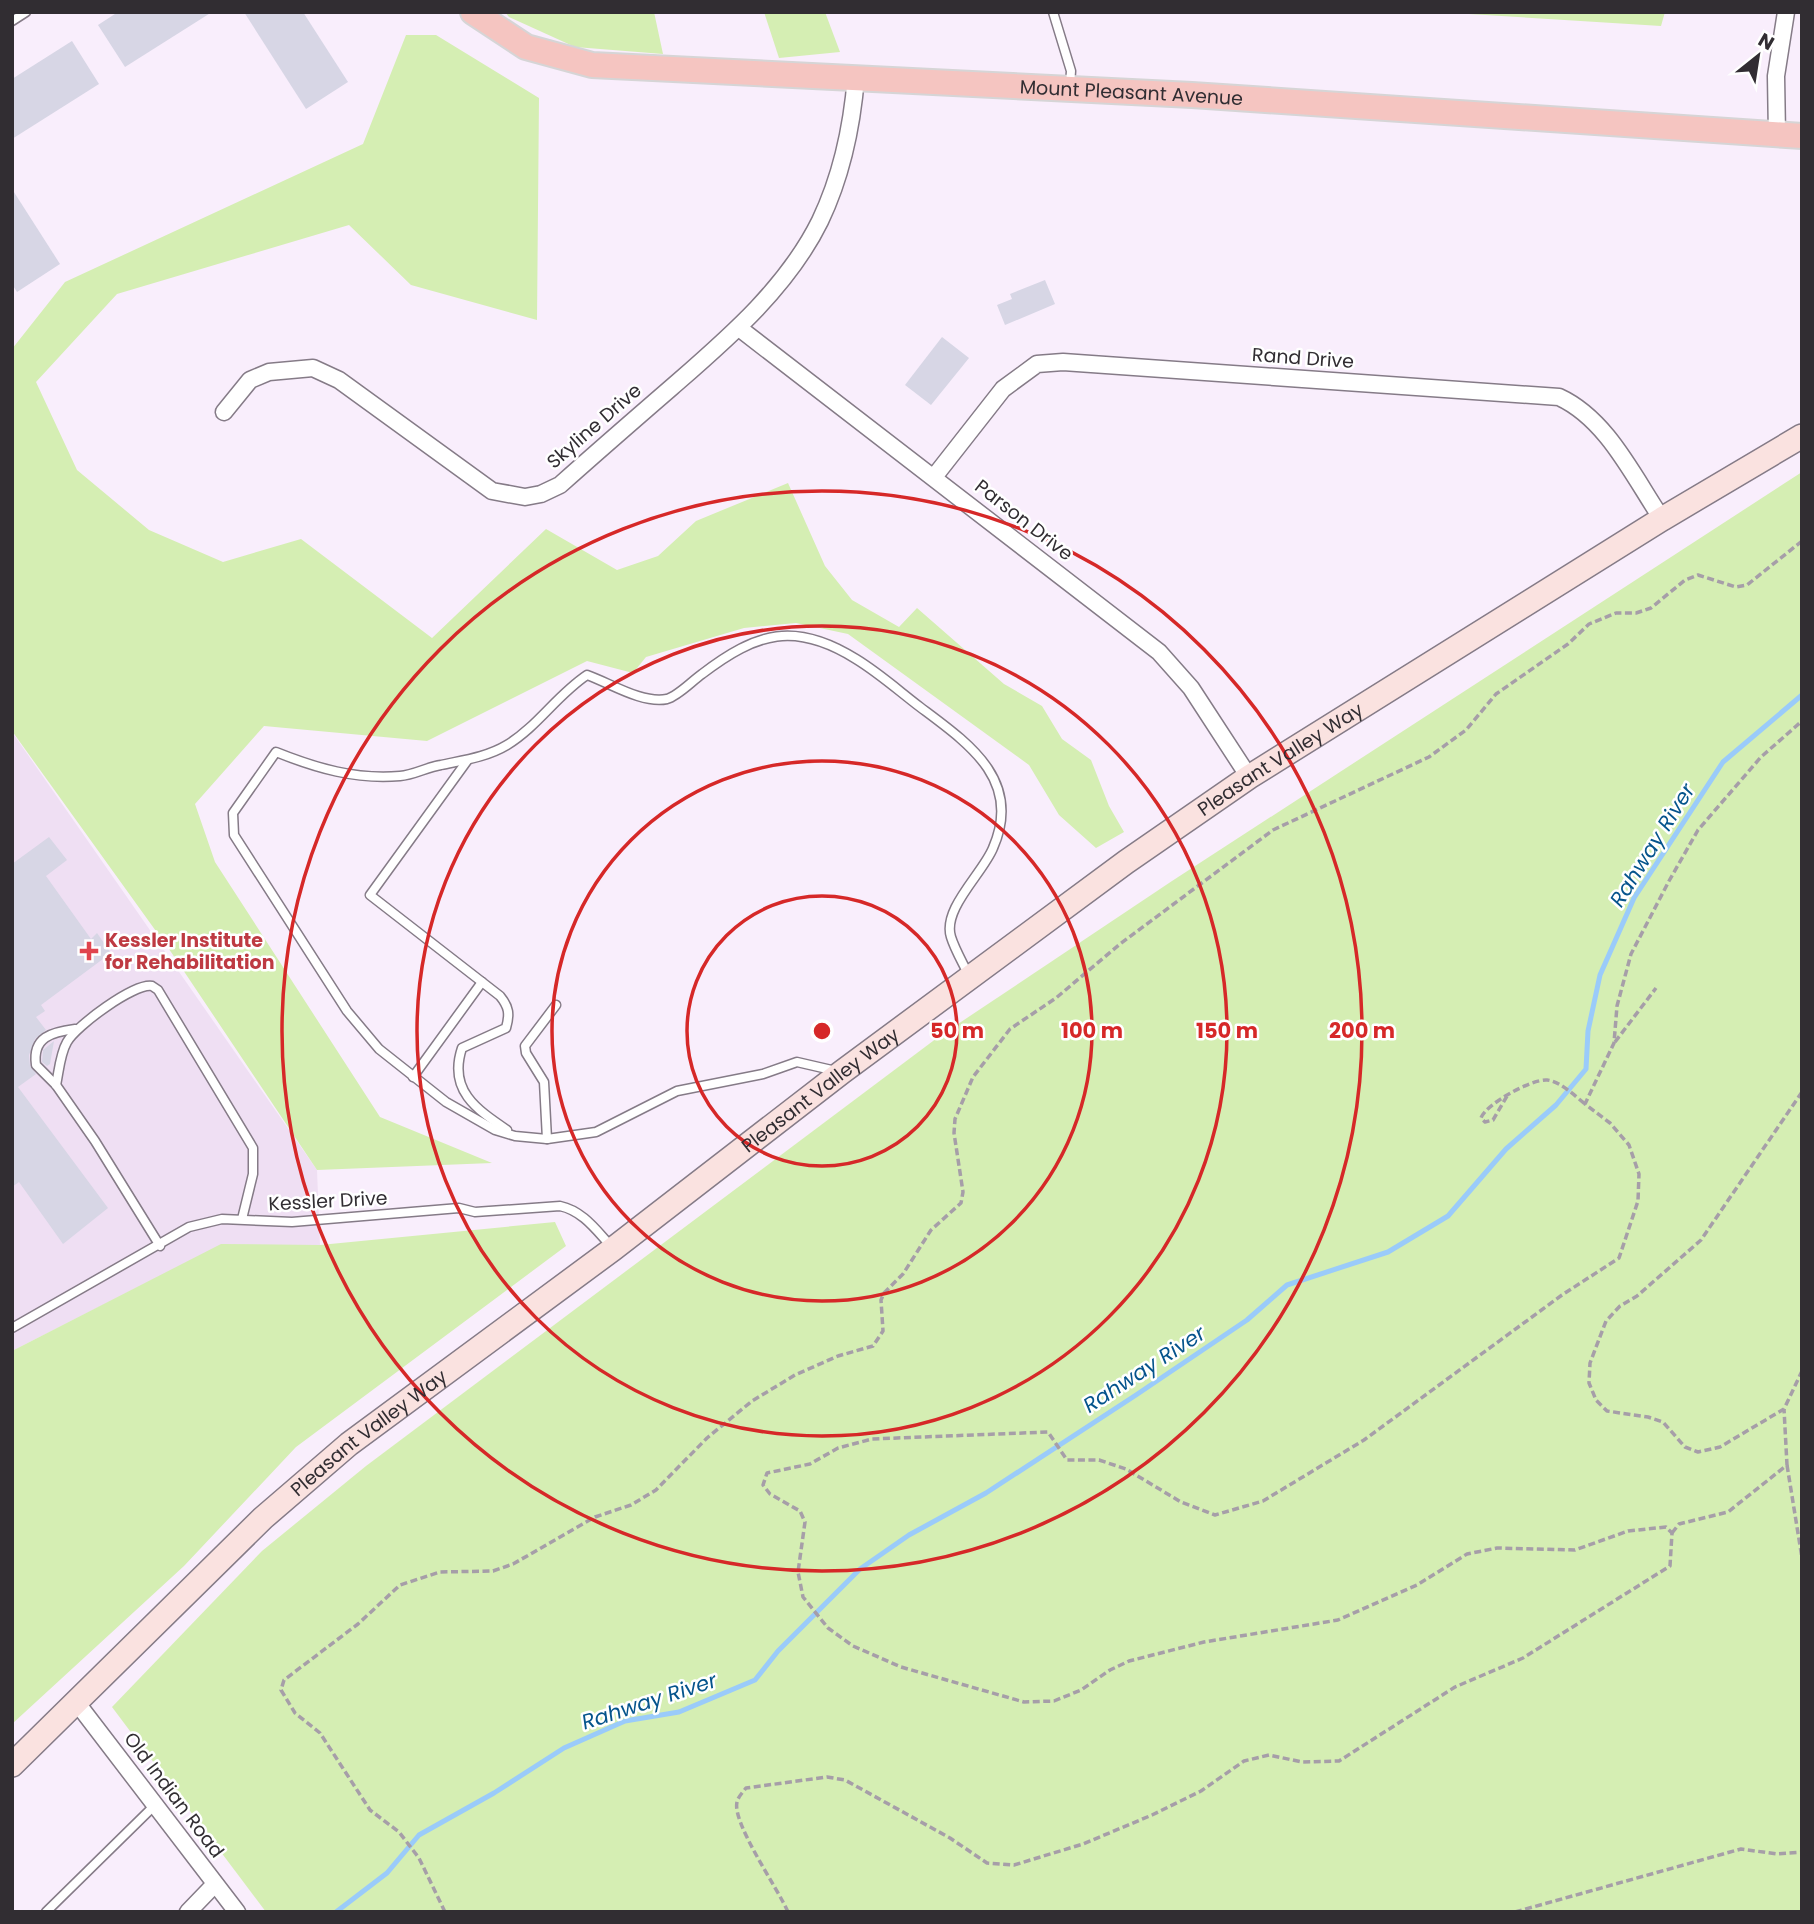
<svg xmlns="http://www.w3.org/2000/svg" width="1814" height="1924" font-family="Poppins,sans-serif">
<rect width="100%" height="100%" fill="#f9eefc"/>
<!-- built -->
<polygon fill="#efdff3" points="12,732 317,1170 320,1245 221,1245 12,1351"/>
<!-- green -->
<g fill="#d5eeb3">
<polygon points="505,12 654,12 663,54 575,47 509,17"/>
<polygon points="764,12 825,12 840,52 779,58"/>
<polygon points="1436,12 1665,12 1661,26"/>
<polygon points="406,35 436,35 539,98 537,320 411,285 349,225 117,294 36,382 77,470 149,530 223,562 301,539 432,638 546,529 617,570 658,556 696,521 788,483 825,566 852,600 899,627 917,608 1004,684 1042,706 1062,739 1091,760 1109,806 1124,832 1096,848 1059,815 1029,765 848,634 796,623 744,628 646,657 633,673 587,661 427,741 264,726 195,804 215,862 380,1117 492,1163 317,1170 171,952 12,731 12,349 65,282 363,144"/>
<polygon points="1802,472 1802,1912 266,1912 112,1707 262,1551 366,1466 937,1038 1172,881"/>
<polygon points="555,1222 566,1246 296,1447 184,1566 12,1724 12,1351 221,1244 320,1245"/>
</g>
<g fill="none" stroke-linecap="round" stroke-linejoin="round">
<!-- stream -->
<polyline stroke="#9acbfa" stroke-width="5" points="336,1912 387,1873 419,1835 494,1793 564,1748 625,1721 679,1712 755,1680 778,1651 860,1569 909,1535 986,1493 1136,1395 1247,1320 1287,1285 1388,1252 1448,1216 1506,1149 1556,1105 1586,1069 1588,1031 1600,975 1634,898 1723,762 1802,695"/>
</g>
<!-- building -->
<g fill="#d7d6e5">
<polygon points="118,12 212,12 125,67 98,25"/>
<polygon points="244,12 303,12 348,82 306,109"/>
<polygon points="72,41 99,84 12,139 12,79"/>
<polygon points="12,189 60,264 17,292 12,284"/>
<polygon points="1045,280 1055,304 1005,325 997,305 1012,299 1010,294"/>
<polygon points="942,337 969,358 931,405 905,385"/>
<polygon points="49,837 67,860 46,876 91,939 97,933 111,953 41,1005 45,1011 36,1017 46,1030 35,1039 29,1055 30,1066 36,1074 18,1087 108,1208 63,1244 19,1182 12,1187 12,864"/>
<polygon points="54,1041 50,1064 47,1066 42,1062 43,1050"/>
</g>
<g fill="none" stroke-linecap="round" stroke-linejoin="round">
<!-- lane casing -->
<g stroke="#857b87" stroke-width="11">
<g id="lane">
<polyline points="1053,12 1071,71 1070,85"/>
<polyline points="12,21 26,12"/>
<path d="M467 761 370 895 500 996C509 1007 510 1014 506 1028L462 1048C448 1090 476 1109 507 1130"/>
<path d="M75 1029C52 1032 32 1037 36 1065L56 1085 95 1141 160 1246"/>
<path d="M836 1071 797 1062 763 1074 677 1091 596 1132 547 1139 515 1136 495 1130 446 1102 379 1049 347 1011 234 835 233 813 276 752C316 768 356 780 400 776 414 775 427 767 441 765 464 760 487 757 507 745 538 726 557 695 587 675 610 683 642 704 667 699 678 696 692 681 702 674 757 632 795 621 856 659 879 673 899 691 920 707 968 743 1023 780 993 848 983 873 942 909 951 937 955 950 963 963 969 976"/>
<polyline points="413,1077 482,982"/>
<path d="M56 1085C59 1071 60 1054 67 1042 76 1026 134 983 152 986L158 990 253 1148V1174L242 1219"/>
<polyline points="547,1139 544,1082 526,1053 525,1046 556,1005"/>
<path d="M12 1328 189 1227 222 1219 292 1222 459 1208 475 1212 560 1206C583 1211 596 1230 611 1246"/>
<polyline points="46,1912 155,1805"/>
</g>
</g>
<!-- street casing -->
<g stroke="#857b87" stroke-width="19">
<g id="street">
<polyline points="1777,135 1776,76 1786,12"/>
<polyline points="739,328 1159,652 1191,688 1249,777"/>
<path d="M224 412 250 380 269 372 313 368 339 380 492 491 525 497 541 494 560 485C597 452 635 419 672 387 727 339 787 288 820 221 842 175 852 127 856 77"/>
<path d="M934 477 1003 389 1037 364 1063 362 1559 397C1607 419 1633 476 1662 519"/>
<polyline points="77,1703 237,1912"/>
<polyline points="188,1912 215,1884"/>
</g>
</g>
<!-- secondary casing -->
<g stroke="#857b87" stroke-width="26">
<g id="secondary">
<path id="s1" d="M12 1765 263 1518 349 1444 613 1249 842 1072 1126 862 1249 777 1662 519 1802 436"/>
</g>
</g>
<!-- primary casing -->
<g stroke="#d6d5d6" stroke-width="28">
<g id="primary">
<path id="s2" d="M473 12 526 47 592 65 1192 95 1802 136"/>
</g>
</g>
<!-- path -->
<g stroke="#a69ea8" stroke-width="3.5" stroke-dasharray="7 3.5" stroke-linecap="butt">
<polyline points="1615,1042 1656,988"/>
<polyline points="1802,1092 1701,1240 1637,1296 1620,1306 1606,1321 1590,1363 1589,1383 1596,1400 1607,1411 1648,1417 1663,1422 1685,1447 1698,1452 1720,1447 1784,1409 1802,1371"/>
<path d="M1507 1096 1493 1120 1485 1122 1481 1118C1486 1104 1531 1079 1547 1080 1560 1081 1575 1096 1585 1104"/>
<polyline points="1787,1465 1802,1558"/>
<polyline points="1672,1533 1679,1524 1728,1512 1787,1465 1784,1409"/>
<polyline points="445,1912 419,1858 399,1832 370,1810 320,1733 295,1713 281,1690 284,1680 358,1624 400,1585 440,1572 493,1571 513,1564 595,1517 631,1505 656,1490 707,1438 752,1401 795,1375 838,1356 873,1346 883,1331 881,1300 884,1293 903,1274 931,1230 961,1203 963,1192 954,1133 955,1119 973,1077 1010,1029 1056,998 1120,944 1273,830 1429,757 1466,730 1496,694 1568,644 1589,624 1616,613 1636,613 1651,608 1685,580 1698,575 1736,587 1747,585 1802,541"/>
<path d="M788 1912C777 1887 732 1823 737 1802 738 1797 743 1792 746 1788L827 1777 845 1780 950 1838 987 1863 1014 1865 1083 1844 1152 1815 1201 1791 1244 1761 1269 1755 1302 1762 1339 1761 1455 1687 1523 1658 1670 1566 1672 1533 1666 1527 1628 1531 1575 1550 1497 1548 1467 1554 1417 1585 1338 1620 1204 1642 1129 1661 1110 1670 1081 1690 1054 1701 1024 1702 901 1667 853 1646 828 1628 803 1597 798 1572 805 1522 800 1511 770 1494 763 1485 767 1473 810 1464 838 1448 872 1439 1048 1432 1067 1460H1099L1126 1469 1181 1502 1215 1515 1263 1501 1364 1440 1562 1295 1619 1258 1638 1201 1639 1174 1629 1145 1610 1123 1585 1104 1614 1043 1617 1006 1631 954 1669 881 1698 830 1761 757 1802 721"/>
<polyline points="1515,1912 1741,1849 1777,1854 1802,1852"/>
</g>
<!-- lane -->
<use href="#lane" stroke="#fff" stroke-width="8"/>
<!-- street -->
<use href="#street" stroke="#fff" stroke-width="16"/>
<!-- secondary -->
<use href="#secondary" stroke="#fae2e0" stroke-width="23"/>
<!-- primary -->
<use href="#primary" stroke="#f5c5c1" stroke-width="24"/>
</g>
<!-- distance rings -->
<g fill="none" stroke="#d62828" stroke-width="3.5">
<circle cx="822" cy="1031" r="135"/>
<circle cx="822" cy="1031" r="270"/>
<circle cx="822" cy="1031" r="405"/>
<circle cx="822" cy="1031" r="540"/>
</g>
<!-- markers -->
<path fill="#e0444e" stroke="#fff" stroke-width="2.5" d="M85.5 940.5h7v7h7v7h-7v7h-7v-7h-7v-7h7z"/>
<g text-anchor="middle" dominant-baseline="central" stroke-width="5" stroke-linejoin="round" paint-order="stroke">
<!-- street labels -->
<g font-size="19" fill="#312d32" stroke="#fff">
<text stroke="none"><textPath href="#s2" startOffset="672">Mount Pleasant Avenue</textPath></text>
<text transform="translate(1303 358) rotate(4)">Rand Drive</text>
<text transform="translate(594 426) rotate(-41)">Skyline Drive</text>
<text transform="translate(1024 520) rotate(38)">Parson Drive</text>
<text stroke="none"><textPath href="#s1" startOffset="1622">Pleasant Valley Way</textPath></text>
<text stroke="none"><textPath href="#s1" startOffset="1055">Pleasant Valley Way</textPath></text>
<text transform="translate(328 1201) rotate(-3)">Kessler Drive</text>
<text stroke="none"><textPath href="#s1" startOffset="488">Pleasant Valley Way</textPath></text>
<text transform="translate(174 1795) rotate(53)">Old Indian Road</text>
</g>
<!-- health labels -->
<g font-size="19" font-weight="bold" fill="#be3a42" stroke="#fff" text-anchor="start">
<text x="105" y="940">Kessler Institute<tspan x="105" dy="22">for Rehabilitation</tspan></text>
</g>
<!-- water labels -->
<g font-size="21" font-style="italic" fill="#05548c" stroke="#fff">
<text transform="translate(1652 845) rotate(-58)">Rahway River</text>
<text transform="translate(1144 1369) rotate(-33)">Rahway River</text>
<text transform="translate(649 1701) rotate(-18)">Rahway River</text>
</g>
</g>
<circle cx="822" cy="1031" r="10" fill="#d62828" stroke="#fff" stroke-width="3.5"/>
<g font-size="21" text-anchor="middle" font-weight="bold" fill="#d62828" stroke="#fff" stroke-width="5" stroke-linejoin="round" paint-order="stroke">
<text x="957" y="1038">50 m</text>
<text x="1092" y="1038">100 m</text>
<text x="1227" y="1038">150 m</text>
<text x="1362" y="1038">200 m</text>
</g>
<!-- border -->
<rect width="1814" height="1924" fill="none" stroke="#312d32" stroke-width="28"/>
<!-- north arrow -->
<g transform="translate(1758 56) rotate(30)" stroke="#ffffff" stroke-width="5" paint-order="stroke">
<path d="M0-5L12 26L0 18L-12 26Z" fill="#312d32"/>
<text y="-10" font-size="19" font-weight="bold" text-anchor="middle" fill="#312d32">N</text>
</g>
</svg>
